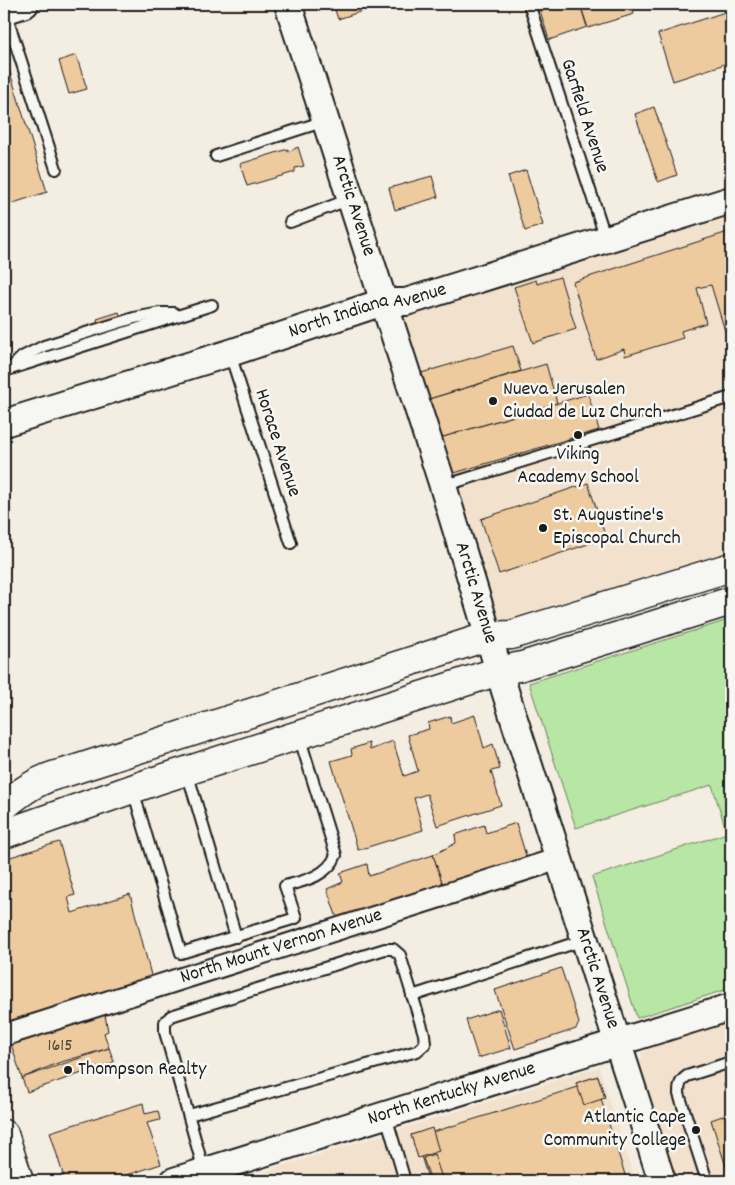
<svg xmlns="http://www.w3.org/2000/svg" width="735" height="1185" font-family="Dekko,sans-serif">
<rect width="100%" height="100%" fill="#f4ede1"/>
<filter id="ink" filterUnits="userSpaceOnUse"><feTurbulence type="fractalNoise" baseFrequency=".02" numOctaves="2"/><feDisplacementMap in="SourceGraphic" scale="10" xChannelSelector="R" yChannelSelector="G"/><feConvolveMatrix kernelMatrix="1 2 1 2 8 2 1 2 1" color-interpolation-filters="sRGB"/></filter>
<g filter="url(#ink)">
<!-- built -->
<g fill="#f2e2cd">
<polygon points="731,200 731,567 489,636 383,302"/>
<polygon points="731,1022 731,1181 677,1181 644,1079 640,1062 642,1053 652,1047"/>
<polygon points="599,1067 635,1181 234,1181"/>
</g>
<!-- green -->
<polygon fill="#b7e6a5" stroke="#6a8160" points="731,619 731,988 637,1018 592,877 727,833 712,785 576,828 529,683"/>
<!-- building -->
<g fill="#eeca9f" stroke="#1c1c1c">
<polygon points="333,4 384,4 338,19"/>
<polygon points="538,4 580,4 587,27 549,40"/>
<polygon points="580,4 631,4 634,14 588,28"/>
<polygon points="731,10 731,62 673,81 658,34"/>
<polygon points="4,53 47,192 4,206"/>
<polygon points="76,55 87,89 69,94 59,61"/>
<polygon points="654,107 677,175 658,182 635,114"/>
<polygon points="298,147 304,166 295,168 295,172 247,186 240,164 288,149 288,152"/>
<polygon points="526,170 543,225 525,231 508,176"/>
<polygon points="432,176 438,197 395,210 389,188"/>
<polygon points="731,231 731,351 711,285 697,288 706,323 681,331 683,338 625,356 624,349 596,359 573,282"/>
<polygon points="560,277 576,329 533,343 514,287 536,280 537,284"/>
<polygon points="119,312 127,336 105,343 97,319"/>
<polygon points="513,346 521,371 429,399 421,373"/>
<polygon points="546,364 557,403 440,438 429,399"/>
<polygon points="588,394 599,430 451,474 440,438"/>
<polygon points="588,483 606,538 499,574 481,519"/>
<polygon points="475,715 484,748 493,744 500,769 491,771 501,805 437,826 427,794 414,798 423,830 358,850 331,761 352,755 351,749 369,743 370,750 393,741 404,776 418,771 408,735 429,729 428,723 450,716 451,723"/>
<polygon points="516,823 527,859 443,885 433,855 456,843 455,835 484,825 486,833"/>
<polygon points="59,842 75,895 68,897 72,913 130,894 152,979 4,1026 4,859"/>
<polygon points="433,855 443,885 337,918 327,889 343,882 340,873 367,864 369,876"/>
<polygon points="561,968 579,1023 576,1029 515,1049 495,990"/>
<polygon points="499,1009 511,1048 478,1058 466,1020"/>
<polygon points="105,1015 108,1031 104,1033 109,1048 58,1063 22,1078 11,1044"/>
<polygon points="109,1048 114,1062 27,1092 22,1078"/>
<polygon points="598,1076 605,1098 601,1099 627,1181 429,1181 421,1156 418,1157 411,1135 431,1129 433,1132 578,1087 576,1083"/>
<polygon points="598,1076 605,1098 584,1105 576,1083"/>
<polygon points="731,1082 731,1106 724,1084"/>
<polygon points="143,1103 145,1114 158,1111 160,1120 147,1123 161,1164 109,1181 65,1181 50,1132"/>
<polygon points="731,1113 731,1176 729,1176 711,1120"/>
<polygon points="432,1128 439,1151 418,1158 411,1135"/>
<polygon points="434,1154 443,1181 431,1181 423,1158"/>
<polygon points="313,1176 314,1181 298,1181"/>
</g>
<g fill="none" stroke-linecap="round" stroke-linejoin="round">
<!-- service casing -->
<g stroke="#1c1c1c" stroke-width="14">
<g id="service">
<polyline points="529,4 606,239"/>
<polyline points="5,11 56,169"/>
<polyline points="216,156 325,121"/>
<polyline points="290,222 350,199"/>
<polyline points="230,354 291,543"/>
<polyline points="12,367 22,357 44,346 134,318 160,313 174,313"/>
<polyline points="4,371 212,305"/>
<polyline points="443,486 731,397"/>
<polyline points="187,772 236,937"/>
<path d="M133 790 181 953 296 918 285 886C304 881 328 876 336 855L299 736"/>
<polyline points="412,996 584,940"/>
<polyline points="189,1115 417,1051 425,1044 424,1034 400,955 393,949 385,949 171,1016 165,1022 165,1032 204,1171"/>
<polyline points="386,1116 405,1181"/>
<path d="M707 1181 679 1094C679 1085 680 1081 687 1076L731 1062"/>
</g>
</g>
<!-- minor casing -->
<g stroke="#1c1c1c" stroke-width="25">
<g id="minor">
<path id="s1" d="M4 1035 558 859"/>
</g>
</g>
<!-- tertiary casing -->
<g stroke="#1c1c1c" stroke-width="30">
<g id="tertiary">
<path id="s2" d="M288 4 443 486 506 694 662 1181"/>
<polyline points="4,11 25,4"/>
<path id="s3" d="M4 423 230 353 383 302H406L731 200"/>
<path id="s4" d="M174 1181 731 1007"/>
</g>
</g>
<!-- primary casing -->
<g stroke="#1c1c1c" stroke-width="31">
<g id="primary">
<path d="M4 806C22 791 40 778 64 773L489 636 511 635 731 567"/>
<polyline points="4,834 155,781 477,678 499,671 522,666 731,601"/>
</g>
</g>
<!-- trunk casing -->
<g stroke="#1c1c1c" stroke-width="31">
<polyline id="trunk" points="4,1134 19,1181"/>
</g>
<!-- service -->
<use href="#service" stroke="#f6f6f2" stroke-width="10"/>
<!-- minor -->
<use href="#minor" stroke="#f6f6f2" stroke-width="21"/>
<!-- tertiary -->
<use href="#tertiary" stroke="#f6f6f2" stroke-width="26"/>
<!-- primary -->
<use href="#primary" stroke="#f6f6f2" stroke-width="28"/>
<!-- trunk -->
<use href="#trunk" stroke="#f6f6f2" stroke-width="28"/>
</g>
</g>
<!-- markers -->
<g fill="#1c1c1c" stroke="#f6f6f2" stroke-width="2">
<circle cx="493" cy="401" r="5"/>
<circle cx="578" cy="435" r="5"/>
<circle cx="543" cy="528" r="5"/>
<circle cx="68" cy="1070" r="5"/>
<circle cx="696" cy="1130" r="5"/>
</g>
<g text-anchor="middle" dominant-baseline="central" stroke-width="5" stroke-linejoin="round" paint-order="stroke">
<!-- number labels -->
<g font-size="18" fill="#50483d">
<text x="60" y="1046">1615</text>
</g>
<!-- street labels -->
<g font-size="20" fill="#1c1c1c" stroke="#f6f6f2">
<text transform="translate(584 116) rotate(72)">Garfield Avenue</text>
<text stroke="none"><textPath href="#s2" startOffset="212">Arctic Avenue</textPath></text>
<text stroke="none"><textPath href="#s3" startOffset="381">North Indiana Avenue</textPath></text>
<text transform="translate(277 443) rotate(72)">Horace Avenue</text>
<text stroke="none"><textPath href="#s2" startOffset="618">Arctic Avenue</textPath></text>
<text stroke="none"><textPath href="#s1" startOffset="291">North Mount Vernon Avenue</textPath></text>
<text stroke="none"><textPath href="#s2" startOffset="1022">Arctic Avenue</textPath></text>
<text stroke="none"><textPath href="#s4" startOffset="291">North Kentucky Avenue</textPath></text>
</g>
<!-- poi labels -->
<g font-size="20" fill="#1c1c1c" stroke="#f6f6f2" text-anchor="start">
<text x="503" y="390">Nueva Jerusalen<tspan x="503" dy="23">Ciudad de Luz Church</tspan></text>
<text x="578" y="455" text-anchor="middle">Viking<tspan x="578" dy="23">Academy School</tspan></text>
<text x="553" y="516">St. Augustine's<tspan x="553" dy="23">Episcopal Church</tspan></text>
<text x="78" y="1070">Thompson Realty</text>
<text x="686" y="1118" text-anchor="end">Atlantic Cape<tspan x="686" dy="23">Community College</tspan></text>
</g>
</g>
<!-- margin -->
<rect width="735" height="1185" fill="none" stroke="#f6f6f2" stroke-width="20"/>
<rect x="10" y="10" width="715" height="1165" fill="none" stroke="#1c1c1c" stroke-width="2" filter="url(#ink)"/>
</svg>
